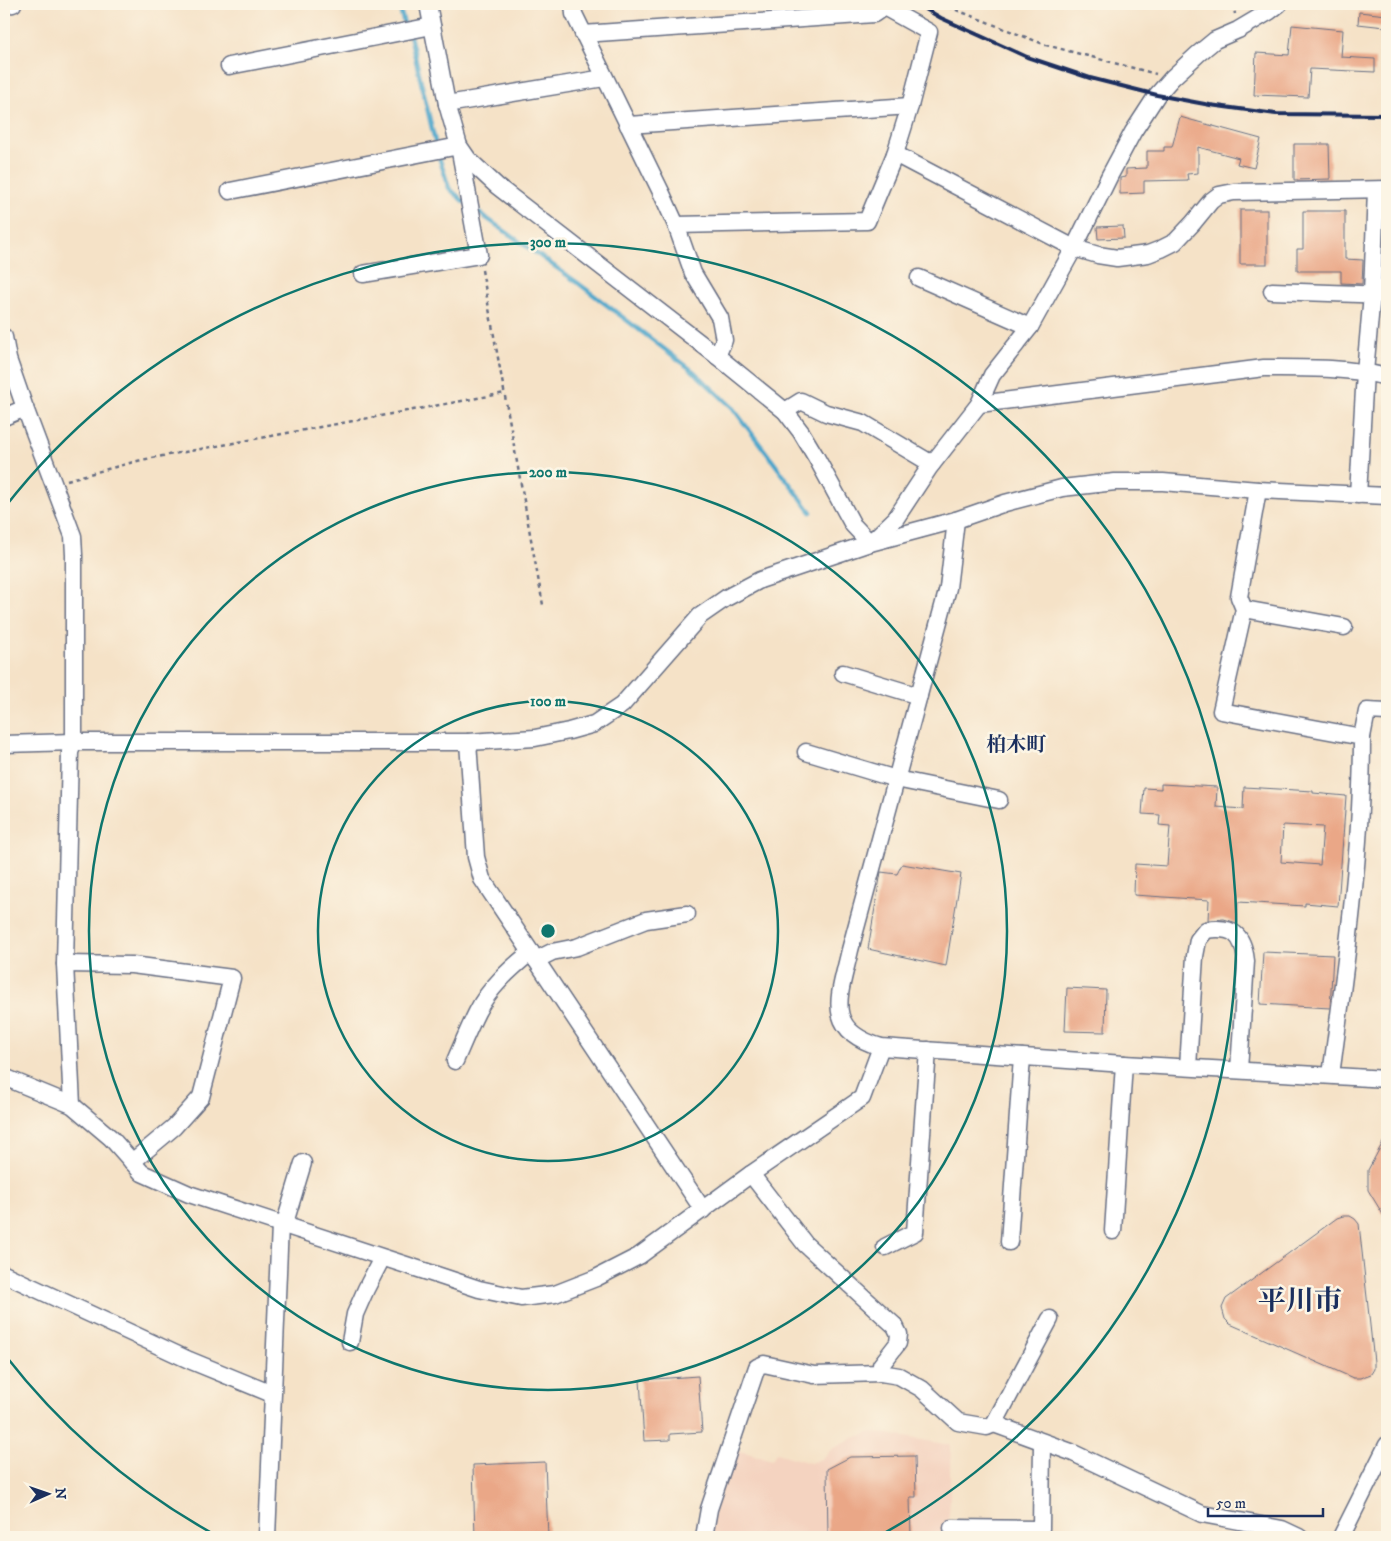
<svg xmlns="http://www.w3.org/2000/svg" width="1391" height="1541" font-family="'IM FELL DW Pica','Noto Serif JP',serif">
<rect width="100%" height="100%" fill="#fcf5e5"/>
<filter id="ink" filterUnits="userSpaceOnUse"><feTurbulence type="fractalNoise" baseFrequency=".02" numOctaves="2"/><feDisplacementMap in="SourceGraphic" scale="10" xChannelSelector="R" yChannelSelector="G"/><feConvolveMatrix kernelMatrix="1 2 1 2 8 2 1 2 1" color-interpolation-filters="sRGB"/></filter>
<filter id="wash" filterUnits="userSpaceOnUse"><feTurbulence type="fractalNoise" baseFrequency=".0096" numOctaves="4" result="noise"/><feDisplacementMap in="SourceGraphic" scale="20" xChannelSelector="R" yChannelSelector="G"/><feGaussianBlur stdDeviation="1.12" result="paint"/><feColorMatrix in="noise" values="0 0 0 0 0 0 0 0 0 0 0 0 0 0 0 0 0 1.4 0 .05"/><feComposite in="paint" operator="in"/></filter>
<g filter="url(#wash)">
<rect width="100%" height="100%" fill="#f5e2c7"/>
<!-- built -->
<polygon fill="#f4d3c0" points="872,1432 888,1434 950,1445 951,1448 950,1468 950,1500 947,1537 712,1537 713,1512 736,1450 772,1460 776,1453 810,1463 821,1459 832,1449 853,1438"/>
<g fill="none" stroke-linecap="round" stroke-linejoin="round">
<!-- stream -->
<g stroke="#4ca5ca" stroke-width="4.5">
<polyline points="398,4 406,29"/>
<polyline points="410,35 436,146"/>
<polyline points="438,154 449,188 464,202"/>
<polyline points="475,210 578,283 693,371 732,407 811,512"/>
</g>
</g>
<g id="blocks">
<!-- building -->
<g fill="#eaa787" fill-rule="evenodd">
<polygon points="1359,12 1387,15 1385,27 1358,24"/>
<polygon points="1292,25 1343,30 1341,57 1375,59 1375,72 1310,69 1308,97 1254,95 1256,53 1289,55"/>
<polygon points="1180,117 1261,139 1254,168 1237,164 1239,158 1198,147 1198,173 1187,174 1188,180 1144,181 1144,193 1120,194 1120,178 1126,177 1126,169 1147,168 1147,151 1164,151 1164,147 1172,147"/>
<polygon points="1294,144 1329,144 1330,179 1294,180"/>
<rect x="1240" y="210" width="27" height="54"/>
<polygon points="1303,211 1345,211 1345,259 1363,260 1362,284 1341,283 1341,271 1297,271 1297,249 1303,249"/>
<polygon points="1123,226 1124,238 1098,239 1097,227"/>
<path d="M1161 784 1217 787 1216 807 1243 809 1244 787 1313 791V793L1346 796 1338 906 1305 903V906L1238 902 1237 923 1224 919 1208 920 1209 900 1134 895 1135 864 1167 866 1170 826 1159 825 1160 815 1142 814 1144 788 1161 789ZM1283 825 1323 827 1320 865 1281 862Z"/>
<polygon points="902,864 961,874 946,966 868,949 881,872 897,874"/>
<polygon points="1263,952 1333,955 1330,1008 1260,1004"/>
<polygon points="1067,988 1106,990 1105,1032 1065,1031"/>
<polygon points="1387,1135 1387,1221 1368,1190 1368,1170"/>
<polygon points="1343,1216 1350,1216 1355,1219 1359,1224 1374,1362 1374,1369 1371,1374 1360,1378 1353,1378 1230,1324 1225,1319 1222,1308 1226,1299 1337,1218"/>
<polygon points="698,1376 702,1432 670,1434 670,1440 644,1441 640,1380"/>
<polygon points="915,1456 916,1497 910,1497 911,1537 828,1537 827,1469 850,1457"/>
<polygon points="545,1462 548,1537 475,1537 473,1465"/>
</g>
</g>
</g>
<g filter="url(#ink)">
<use href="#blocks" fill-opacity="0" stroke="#676e83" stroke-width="1"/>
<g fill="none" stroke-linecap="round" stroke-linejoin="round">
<!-- minor casing -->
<g stroke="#676e83" stroke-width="19">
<g id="minor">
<polyline points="428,4 447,104 459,146 468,159 497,186 717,356 785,411 801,432 816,457 853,525 870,543 896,518 929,468 979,404 992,375 1030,327 1074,248 1110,175 1133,132 1157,95 1172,78 1198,54 1215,40 1238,30 1270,11 1279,4"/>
<polyline points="573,4 574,14 662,194 676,225 693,273 720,318 724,340 717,356"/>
<polyline points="4,5 13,4"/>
<polyline points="583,34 874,14 884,7 929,32 910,106 895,154 867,221 676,225"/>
<polyline points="229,66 432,26"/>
<polyline points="447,104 604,78"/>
<polyline points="628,125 910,106"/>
<polyline points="895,154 1074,248 1098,255 1117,258 1148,254 1161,249 1175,242 1193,223 1211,201 1219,195 1234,192 1387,189"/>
<polyline points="230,191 459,146 479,255 363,274"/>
<polyline points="919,278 1030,327"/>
<polyline points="1272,291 1387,295"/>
<polyline points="4,337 8,359 25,408 73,536 74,555 74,742 70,752 65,964 72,1105"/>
<path d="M979 404 1264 368C1305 368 1347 367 1387 377"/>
<polyline points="785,411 801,401 826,413 863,423 932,464"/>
<polyline points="4,417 25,408"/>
<path d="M1258 490 1239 597 1244 609 1221 711 1362 737C1362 851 1346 963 1331 1075"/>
<polyline points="1358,495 1365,372 1372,294 1376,190"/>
<path d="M956 520 948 588 850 950C840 995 822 1030 881 1047L1124 1064 1387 1079"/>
<polyline points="1244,609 1344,627"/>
<polyline points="843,673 919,696"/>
<polyline points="1362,737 1367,711 1387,712"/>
<polyline points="468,742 476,857 482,879 703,1210"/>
<polyline points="4,744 74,742 468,742 535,738 569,731 594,724 622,705 700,616 726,598 760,580 870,543 956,520 1005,503 1062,488 1115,482 1163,482 1258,490 1387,496"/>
<polyline points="806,752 896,779 999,800"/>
<polyline points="536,960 552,952 577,947 646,920 687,914"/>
<polyline points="65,964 132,965 232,978 201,1097 174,1127 132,1162"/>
<path d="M455 1061C462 1045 469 1028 477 1012 489 988 510 969 531 952"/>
<path d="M1188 1067 1195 956 1198 940 1206 930C1233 926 1243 934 1246 961L1239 1070"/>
<polyline points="4,1077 72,1105 111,1138 142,1173 189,1194 443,1277 479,1289 521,1298 555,1294 596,1278 639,1256 751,1174 862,1098 881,1047"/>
<polyline points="751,1174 805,1244 895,1326 899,1334 898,1343 881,1365 881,1373 899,1376 922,1389 958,1422 987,1427 994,1424"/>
<polyline points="284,1226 303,1163"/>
<polyline points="1113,1231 1124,1064"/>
<polyline points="1009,1242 1022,1057"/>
<polyline points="885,1247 915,1232 928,1050"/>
<polyline points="4,1274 189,1360 272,1394"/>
<polyline points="1050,1319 994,1424 1071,1452 1202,1514 1282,1529 1299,1537"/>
<polyline points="350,1342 355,1314 366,1289 382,1258"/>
<polyline points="952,1528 1041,1529 1042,1442"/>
<polyline points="267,1537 280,1225"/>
<polyline points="704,1537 709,1509 757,1367 764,1364 814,1375 881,1373"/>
<polyline points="1341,1537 1387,1445"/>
</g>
</g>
<!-- path -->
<g stroke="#676e83" stroke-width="2.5" stroke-dasharray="4 4" stroke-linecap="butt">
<polyline points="941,4 1046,45 1156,74"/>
<polyline points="1233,4 1235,14"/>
<polyline points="482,270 543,605"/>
<polyline points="67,480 141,460 505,393"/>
</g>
<!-- minor -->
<use href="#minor" stroke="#fff" stroke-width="16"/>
<!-- rail -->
<polyline stroke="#1b2f5e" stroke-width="4" points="917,4 941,18 1027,57 1090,78 1157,95 1210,105 1276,114 1387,115"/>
</g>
</g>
<!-- distance rings -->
<g fill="none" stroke="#0f766e" stroke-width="2.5">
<circle cx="548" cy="931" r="230"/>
<circle cx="548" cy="931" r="459"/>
<path d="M219 1537A689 689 0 0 1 5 1355M5 507A689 689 0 1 1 877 1537"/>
</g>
<g text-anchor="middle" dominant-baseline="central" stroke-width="5" stroke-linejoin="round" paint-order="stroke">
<!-- quarter labels -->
<g font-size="20" font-weight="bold" fill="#1b2f5e" stroke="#fcf5e5">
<text x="1016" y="745">柏木町</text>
</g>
<!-- town labels -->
<g font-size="28" font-weight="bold" fill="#1b2f5e" stroke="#fcf5e5">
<text x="1300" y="1301">平川市</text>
</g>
</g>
<circle cx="548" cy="931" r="8" fill="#0f766e" stroke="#fcf5e5" stroke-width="2.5"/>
<g font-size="15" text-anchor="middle" font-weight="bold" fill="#0f766e" stroke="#fcf5e5" stroke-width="5" stroke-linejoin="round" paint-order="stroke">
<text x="548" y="247">300 m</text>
<text x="548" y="477">200 m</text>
<text x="548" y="706">100 m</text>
</g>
<!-- margin -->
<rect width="1391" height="1541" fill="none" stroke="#fcf5e5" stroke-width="20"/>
<!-- north arrow -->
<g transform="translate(48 1494) rotate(88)" stroke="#fcf5e5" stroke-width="4" paint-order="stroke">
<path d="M0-4L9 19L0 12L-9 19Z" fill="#1b2f5e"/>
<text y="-8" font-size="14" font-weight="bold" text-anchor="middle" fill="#1b2f5e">N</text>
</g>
<!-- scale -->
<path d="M1208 1508v8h115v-8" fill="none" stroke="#1b2f5e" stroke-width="2.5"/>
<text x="1216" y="1508" font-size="15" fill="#1b2f5e" stroke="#fcf5e5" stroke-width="4" paint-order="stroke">50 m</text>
</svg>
